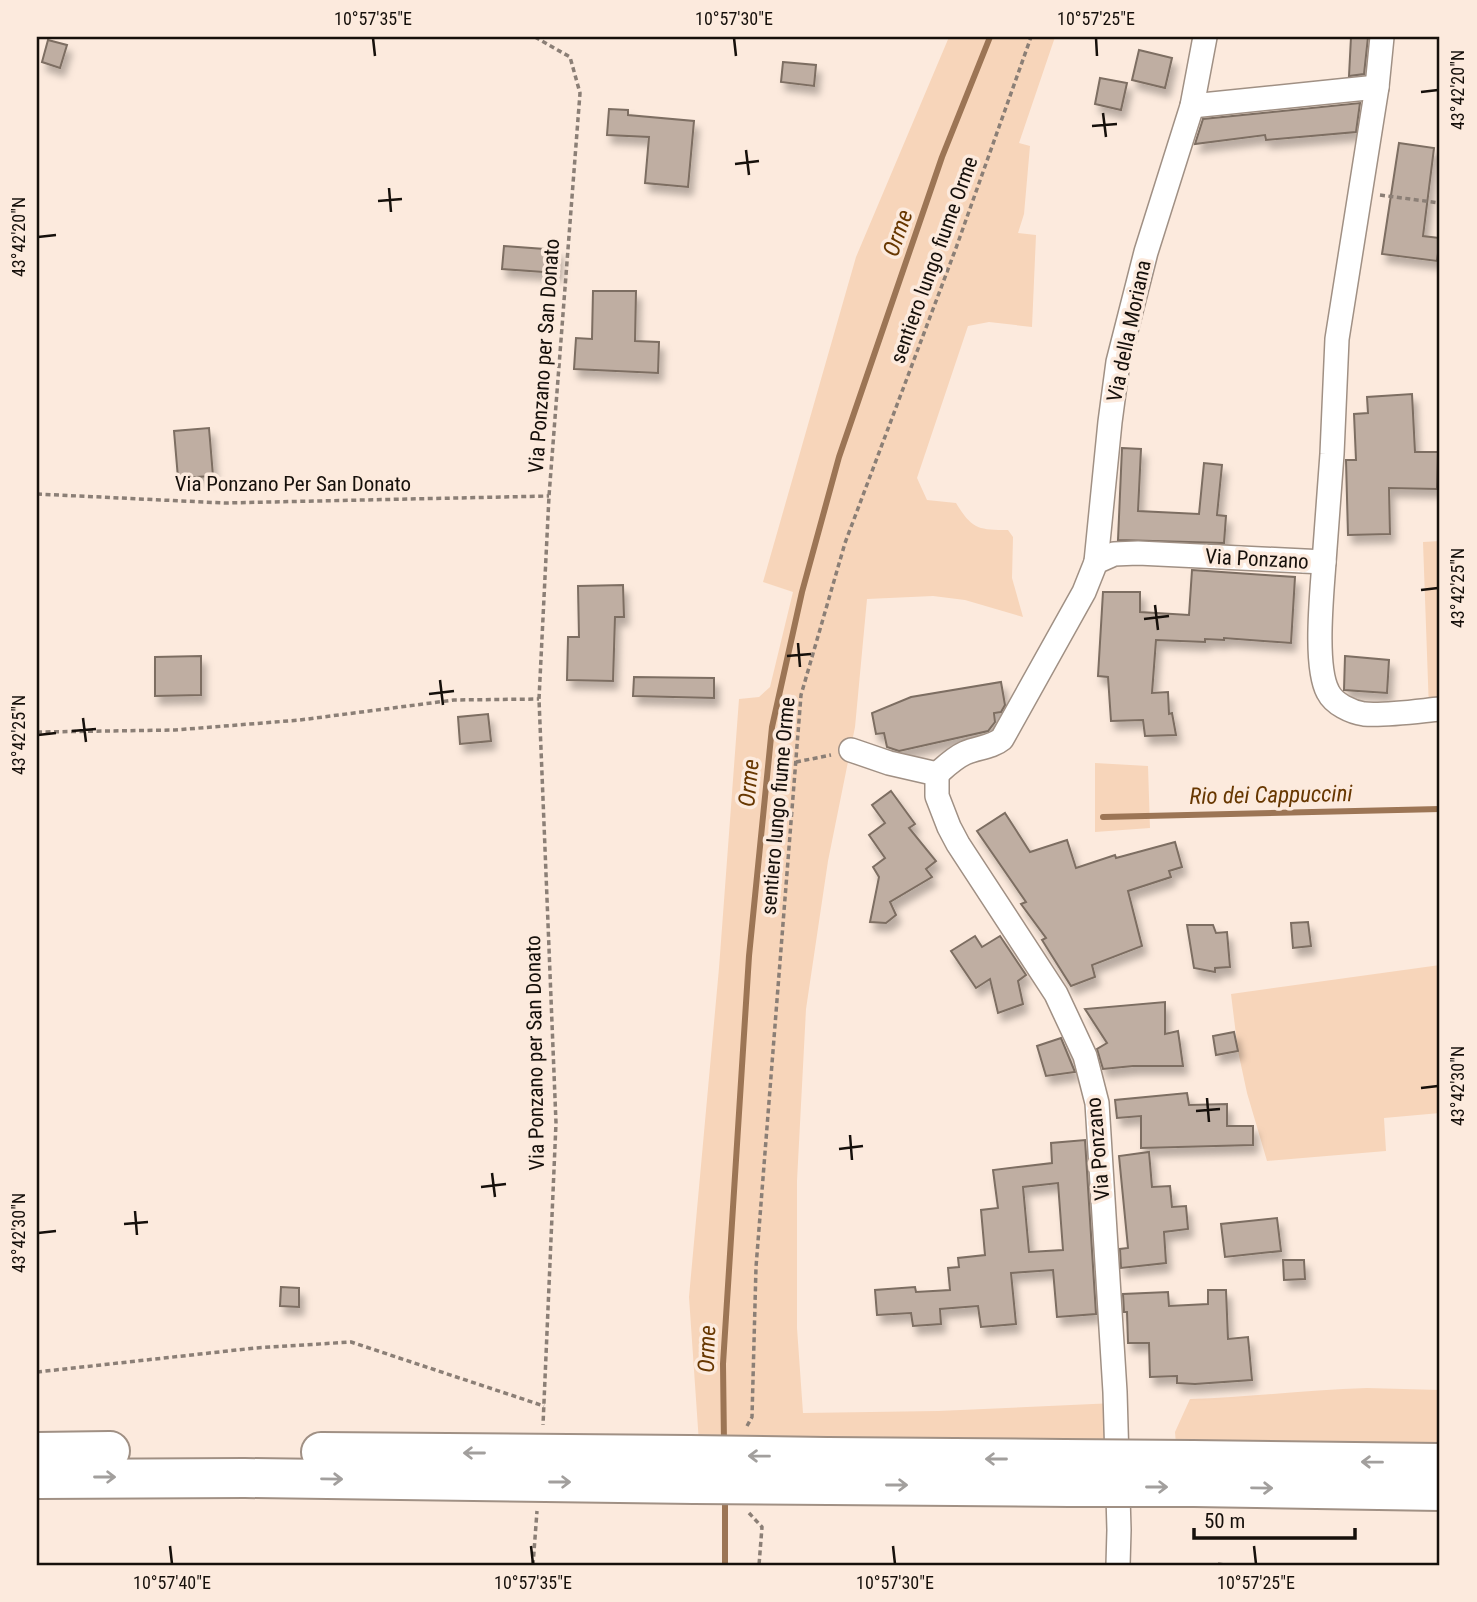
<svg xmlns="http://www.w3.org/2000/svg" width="1477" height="1602" font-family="'Roboto Condensed',sans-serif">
<defs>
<filter id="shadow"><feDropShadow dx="4.5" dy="8" stdDeviation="3.5" flood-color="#0004"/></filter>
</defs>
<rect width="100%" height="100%" fill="#fceadd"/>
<!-- green -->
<g fill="#f7d5ba">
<path d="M949 37H1055L1019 143 1030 146 1024 214 1018 233 1036 235 1032 327 989 322 968 326 917 478 927 500 956 503C972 529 978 530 1008 530L1013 537 1012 578 1023 617 965 600 933 596 867 599 855 727 828 861 806 1009 797 1181V1328L803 1413 938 1411 1115 1403 1117 1445 699 1443 689 1297 719 968 739 699 759 697 770 687 793 592 763 582 856 257Z"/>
<polygon points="1440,541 1440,709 1429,710 1423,542"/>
<polygon points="1095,763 1148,766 1150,828 1095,832"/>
<polygon points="1440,965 1440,1113 1384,1118 1386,1151 1267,1161 1247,1093 1238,1051 1231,994"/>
<path d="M1367 1388 1440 1390V1448L1176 1445 1175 1432 1190 1399C1249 1397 1308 1390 1367 1388Z"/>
</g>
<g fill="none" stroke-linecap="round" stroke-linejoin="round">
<!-- stream -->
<g stroke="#9c7555" stroke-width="6">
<polyline points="1103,817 1440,809"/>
<polyline points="724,1444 723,1364 749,956 772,727 802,592 839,457 942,157 990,37"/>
<polyline points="725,1497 725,1565"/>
</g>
</g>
<!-- building -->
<g fill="#bfaea2" stroke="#7d6e62" stroke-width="2" fill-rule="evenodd" filter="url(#shadow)">
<polygon points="1351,37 1368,37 1364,74 1349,76"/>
<polygon points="48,40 67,45 60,68 42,62"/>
<polygon points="1139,50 1172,58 1165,88 1132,80"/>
<polygon points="783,62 816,65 814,86 781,82"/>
<polygon points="1100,78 1127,83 1121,110 1095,104"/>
<polygon points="1360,103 1356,132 1266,140 1265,135 1195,144 1203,119"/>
<polygon points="609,109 628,110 628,115 694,121 688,187 645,183 649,137 607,135"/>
<polygon points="1399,143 1434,148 1423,236 1440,238 1437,261 1382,254"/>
<polygon points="504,246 558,250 557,273 502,269"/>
<polygon points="593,291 636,291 635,341 659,342 658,373 574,369 576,338 592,339"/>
<polygon points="1412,394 1415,452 1438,452 1437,489 1389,488 1390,534 1348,535 1346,460 1356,460 1354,414 1368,413 1367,397"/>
<polygon points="209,428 213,476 178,478 174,431"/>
<polygon points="1122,448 1141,449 1138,511 1199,514 1204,463 1222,465 1217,515 1226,516 1224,543 1118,540"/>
<polygon points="1192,570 1295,577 1291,643 1224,638 1224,640 1205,639 1205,642 1156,640 1152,693 1168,692 1169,714 1172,713 1176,735 1145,736 1143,720 1111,721 1108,677 1098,676 1103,592 1140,592 1140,612 1189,615"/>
<polygon points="623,585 624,617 615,617 613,681 567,680 568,637 579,637 578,586"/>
<polygon points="201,656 201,695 155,696 155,657"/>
<polygon points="1345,656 1389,660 1387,693 1344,690"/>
<polygon points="634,677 714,678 714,698 633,696"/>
<polygon points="1001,682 1005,705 1001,712 994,713 995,722 988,731 899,751 887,747 884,733 876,734 872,713 911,697"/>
<polygon points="488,714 491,741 460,744 458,717"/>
<polygon points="891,791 915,824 909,828 936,861 926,869 932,877 890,902 896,915 886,923 870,922 879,877 873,867 885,858 869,835 885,823 872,805"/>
<polygon points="1005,813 1030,852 1067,840 1076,868 1115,855 1116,858 1175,842 1182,867 1169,871 1171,877 1128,891 1142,946 1092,965 1095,977 1071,986 1042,940 1046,938 1021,904 1026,902 977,831"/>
<polygon points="1308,922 1311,946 1293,948 1291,923"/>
<polygon points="1187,925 1213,925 1216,933 1227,932 1230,967 1215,968 1215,972 1194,968"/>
<polygon points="975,936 982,947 1000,936 1026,975 1018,981 1023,1004 998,1013 990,979 976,988 951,951"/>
<polygon points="1165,1002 1165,1034 1178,1031 1183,1066 1133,1066 1103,1069 1097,1049 1107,1043 1085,1009"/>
<polygon points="1234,1032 1238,1051 1216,1055 1213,1036"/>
<polygon points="1061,1038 1075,1072 1046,1076 1037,1046"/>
<polygon points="1187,1093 1189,1105 1227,1104 1227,1126 1253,1126 1253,1145 1141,1148 1141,1116 1117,1118 1115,1100"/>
<path d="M1085 1140 1096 1314 1057 1317 1053 1270 1011 1273 1016 1324 981 1327 978 1306 940 1309 941 1324 913 1326 911 1313 877 1315 875 1290 915 1287 916 1292 950 1290 948 1268 959 1267 958 1258 985 1255 981 1210 998 1208 993 1170 1052 1163 1051 1143ZM1058 1183 1063 1250 1029 1252 1023 1187Z"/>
<polygon points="1149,1152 1152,1187 1170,1186 1172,1207 1186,1206 1188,1229 1164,1232 1166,1263 1121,1268 1120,1249 1128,1248 1119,1156"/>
<polygon points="1277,1218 1281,1251 1225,1257 1221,1224"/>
<polygon points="1283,1260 1304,1260 1305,1279 1284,1280"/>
<polygon points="281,1287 299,1288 299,1307 280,1306"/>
<polygon points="1208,1290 1226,1290 1228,1339 1248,1337 1252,1380 1195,1384 1177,1383 1177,1376 1150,1377 1149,1343 1128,1343 1127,1312 1124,1312 1123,1294 1168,1292 1169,1306 1208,1304"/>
</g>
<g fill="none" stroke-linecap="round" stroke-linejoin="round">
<!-- minor casing -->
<g stroke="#a09084" stroke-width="26">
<g id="minor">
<polyline points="1192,106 1377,87"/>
<polyline points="1096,562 1110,422 1118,362 1146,252 1192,106 1205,37"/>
<path d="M1324 562C1322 593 1314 666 1328 692 1334 704 1351 712 1364 714 1384 716 1419 711 1440 709"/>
<polyline points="851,750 889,763 937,774 937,796 949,827 958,844 1056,994 1085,1056 1097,1103 1115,1392 1119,1530 1118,1565"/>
<path d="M937 774C946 766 954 758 965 753 978 747 991 748 1002 739L1084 592 1096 562 1114 554 1138 553 1324 562 1332 454 1337 339 1377 87 1382 37"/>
</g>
</g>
<!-- trunk casing -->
<g stroke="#a09084" stroke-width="42">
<g id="trunk">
<polyline points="37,1452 110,1451"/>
<polyline points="321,1452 689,1455"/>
<polyline points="827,1457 1064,1459"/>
<polyline points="1192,1460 1440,1463"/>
<polyline points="37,1479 245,1478 694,1484"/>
<polyline points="829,1485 1070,1487"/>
<polyline points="1194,1487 1440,1491"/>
</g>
</g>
<!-- path -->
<g stroke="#8b7f76" stroke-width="3.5" stroke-dasharray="5 3.5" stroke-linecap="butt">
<polyline points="535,37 570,57 580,93 549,496 539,699 556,1123 543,1425"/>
<polyline points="1380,195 1440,203"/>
<polyline points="37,494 224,503 549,496"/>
<polyline points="37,732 175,730 300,720 454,700 539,699"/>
<polyline points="796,762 831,755"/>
<polyline points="37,1372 255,1348 351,1342 544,1406"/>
<polyline points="747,1426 752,1417 756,1267 801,695 845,543 956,248 1031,37"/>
<polyline points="749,1513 762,1527 759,1565"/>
<polyline points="1218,1564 1226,1565"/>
<polyline points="533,1565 537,1511"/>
</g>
<!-- minor -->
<use href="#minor" stroke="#fff" stroke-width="23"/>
<!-- trunk -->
<use href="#trunk" stroke="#fff" stroke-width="38"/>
<!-- trunk-bridge casing -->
<g stroke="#a09084" stroke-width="42" stroke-linecap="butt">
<g id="trunk-bridge">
<polyline points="689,1455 827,1457"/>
<polyline points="1064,1459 1192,1460"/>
<polyline points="694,1484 829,1485"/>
<polyline points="1070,1487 1194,1487"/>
</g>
</g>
<!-- trunk-bridge -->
<use href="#trunk-bridge" stroke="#fff" stroke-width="38"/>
</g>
<!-- one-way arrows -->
<defs><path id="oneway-shaft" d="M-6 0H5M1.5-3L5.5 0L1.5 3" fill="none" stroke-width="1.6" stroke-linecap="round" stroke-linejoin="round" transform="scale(1.75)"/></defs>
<g stroke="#a29f9d">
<use href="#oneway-shaft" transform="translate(474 1453) rotate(-180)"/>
<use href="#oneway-shaft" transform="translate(759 1456) rotate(-179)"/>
<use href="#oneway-shaft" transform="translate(996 1459) rotate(-180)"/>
<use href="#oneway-shaft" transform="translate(1372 1462) rotate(-179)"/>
<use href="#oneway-shaft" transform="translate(105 1477)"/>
<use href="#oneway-shaft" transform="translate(332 1479) rotate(1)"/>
<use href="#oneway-shaft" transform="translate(560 1482)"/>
<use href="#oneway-shaft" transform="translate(897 1485)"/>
<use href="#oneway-shaft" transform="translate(1157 1487)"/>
<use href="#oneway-shaft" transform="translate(1262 1488) rotate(1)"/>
</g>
<!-- ticks -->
<path fill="none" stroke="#16100b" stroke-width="2.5" d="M373 38 375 56M734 38 736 56M1096 38 1097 56M1421 92 1438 90M1103 113 1106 137M1092 126 1117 124M746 150 749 175M735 164 759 161M389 188 391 212M378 201 402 199M38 237 56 235M1421 590 1438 588M1155 605 1158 630M1144 619 1169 616M798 643 800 667M787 656 811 654M440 680 443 705M429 694 454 691M83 718 86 742M72 731 96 729M38 735 56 733M1421 1088 1438 1086M1207 1098 1209 1122M1196 1111 1220 1109M850 1135 852 1160M839 1149 863 1146M492 1173 495 1197M481 1187 506 1184M135 1211 137 1235M124 1224 148 1222M38 1233 56 1231M170 1546 172 1564M531 1546 533 1564M893 1546 895 1564M1254 1546 1256 1564"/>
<g text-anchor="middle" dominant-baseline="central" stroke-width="7" stroke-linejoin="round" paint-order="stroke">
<!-- street labels -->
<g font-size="21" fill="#16100b" stroke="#fceadd">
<text transform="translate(934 260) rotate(-70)">sentiero lungo fiume Orme</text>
<text transform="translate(1129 331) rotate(-78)">Via della Moriana</text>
<text transform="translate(544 356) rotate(-86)">Via Ponzano per San Donato</text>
<text x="293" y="484">Via Ponzano Per San Donato</text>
<text transform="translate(1257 559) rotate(3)">Via Ponzano</text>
<text transform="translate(778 806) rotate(-85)">sentiero lungo fiume Orme</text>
<text transform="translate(535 1053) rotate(-91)">Via Ponzano per San Donato</text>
<text transform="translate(1098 1149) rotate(-95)">Via Ponzano</text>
</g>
<!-- water labels -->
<g font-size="23" font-style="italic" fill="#673700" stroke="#fceadd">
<text transform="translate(898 233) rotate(-71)">Orme</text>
<text transform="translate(749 783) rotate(-84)">Orme</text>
<text transform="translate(1271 795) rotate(-1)">Rio dei Cappuccini</text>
<text transform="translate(707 1349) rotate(-88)">Orme</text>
</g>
</g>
<!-- border -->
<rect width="1477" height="1602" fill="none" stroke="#fceadd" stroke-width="77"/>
<!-- scale -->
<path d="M1194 1528v10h161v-10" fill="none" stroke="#16100b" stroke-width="3.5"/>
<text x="1204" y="1528" font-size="21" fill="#16100b" stroke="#fceadd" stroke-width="5" paint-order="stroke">50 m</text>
<rect x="38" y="38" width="1400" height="1526" fill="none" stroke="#16100b" stroke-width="2.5"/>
<g font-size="18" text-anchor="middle" fill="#16100b">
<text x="373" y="25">10°57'35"E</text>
<text x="734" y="25">10°57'30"E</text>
<text x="1096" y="25">10°57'25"E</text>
<text transform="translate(1458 90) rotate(-90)" y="6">43°42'20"N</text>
<text transform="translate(19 237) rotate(-90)" y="6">43°42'20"N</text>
<text transform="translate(1458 588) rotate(-90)" y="6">43°42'25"N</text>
<text transform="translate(19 735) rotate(-90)" y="6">43°42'25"N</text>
<text transform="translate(1458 1086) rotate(-90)" y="6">43°42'30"N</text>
<text transform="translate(19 1233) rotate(-90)" y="6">43°42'30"N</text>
<text x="172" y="1589">10°57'40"E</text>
<text x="533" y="1589">10°57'35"E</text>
<text x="895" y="1589">10°57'30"E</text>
<text x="1256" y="1589">10°57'25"E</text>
</g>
</svg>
